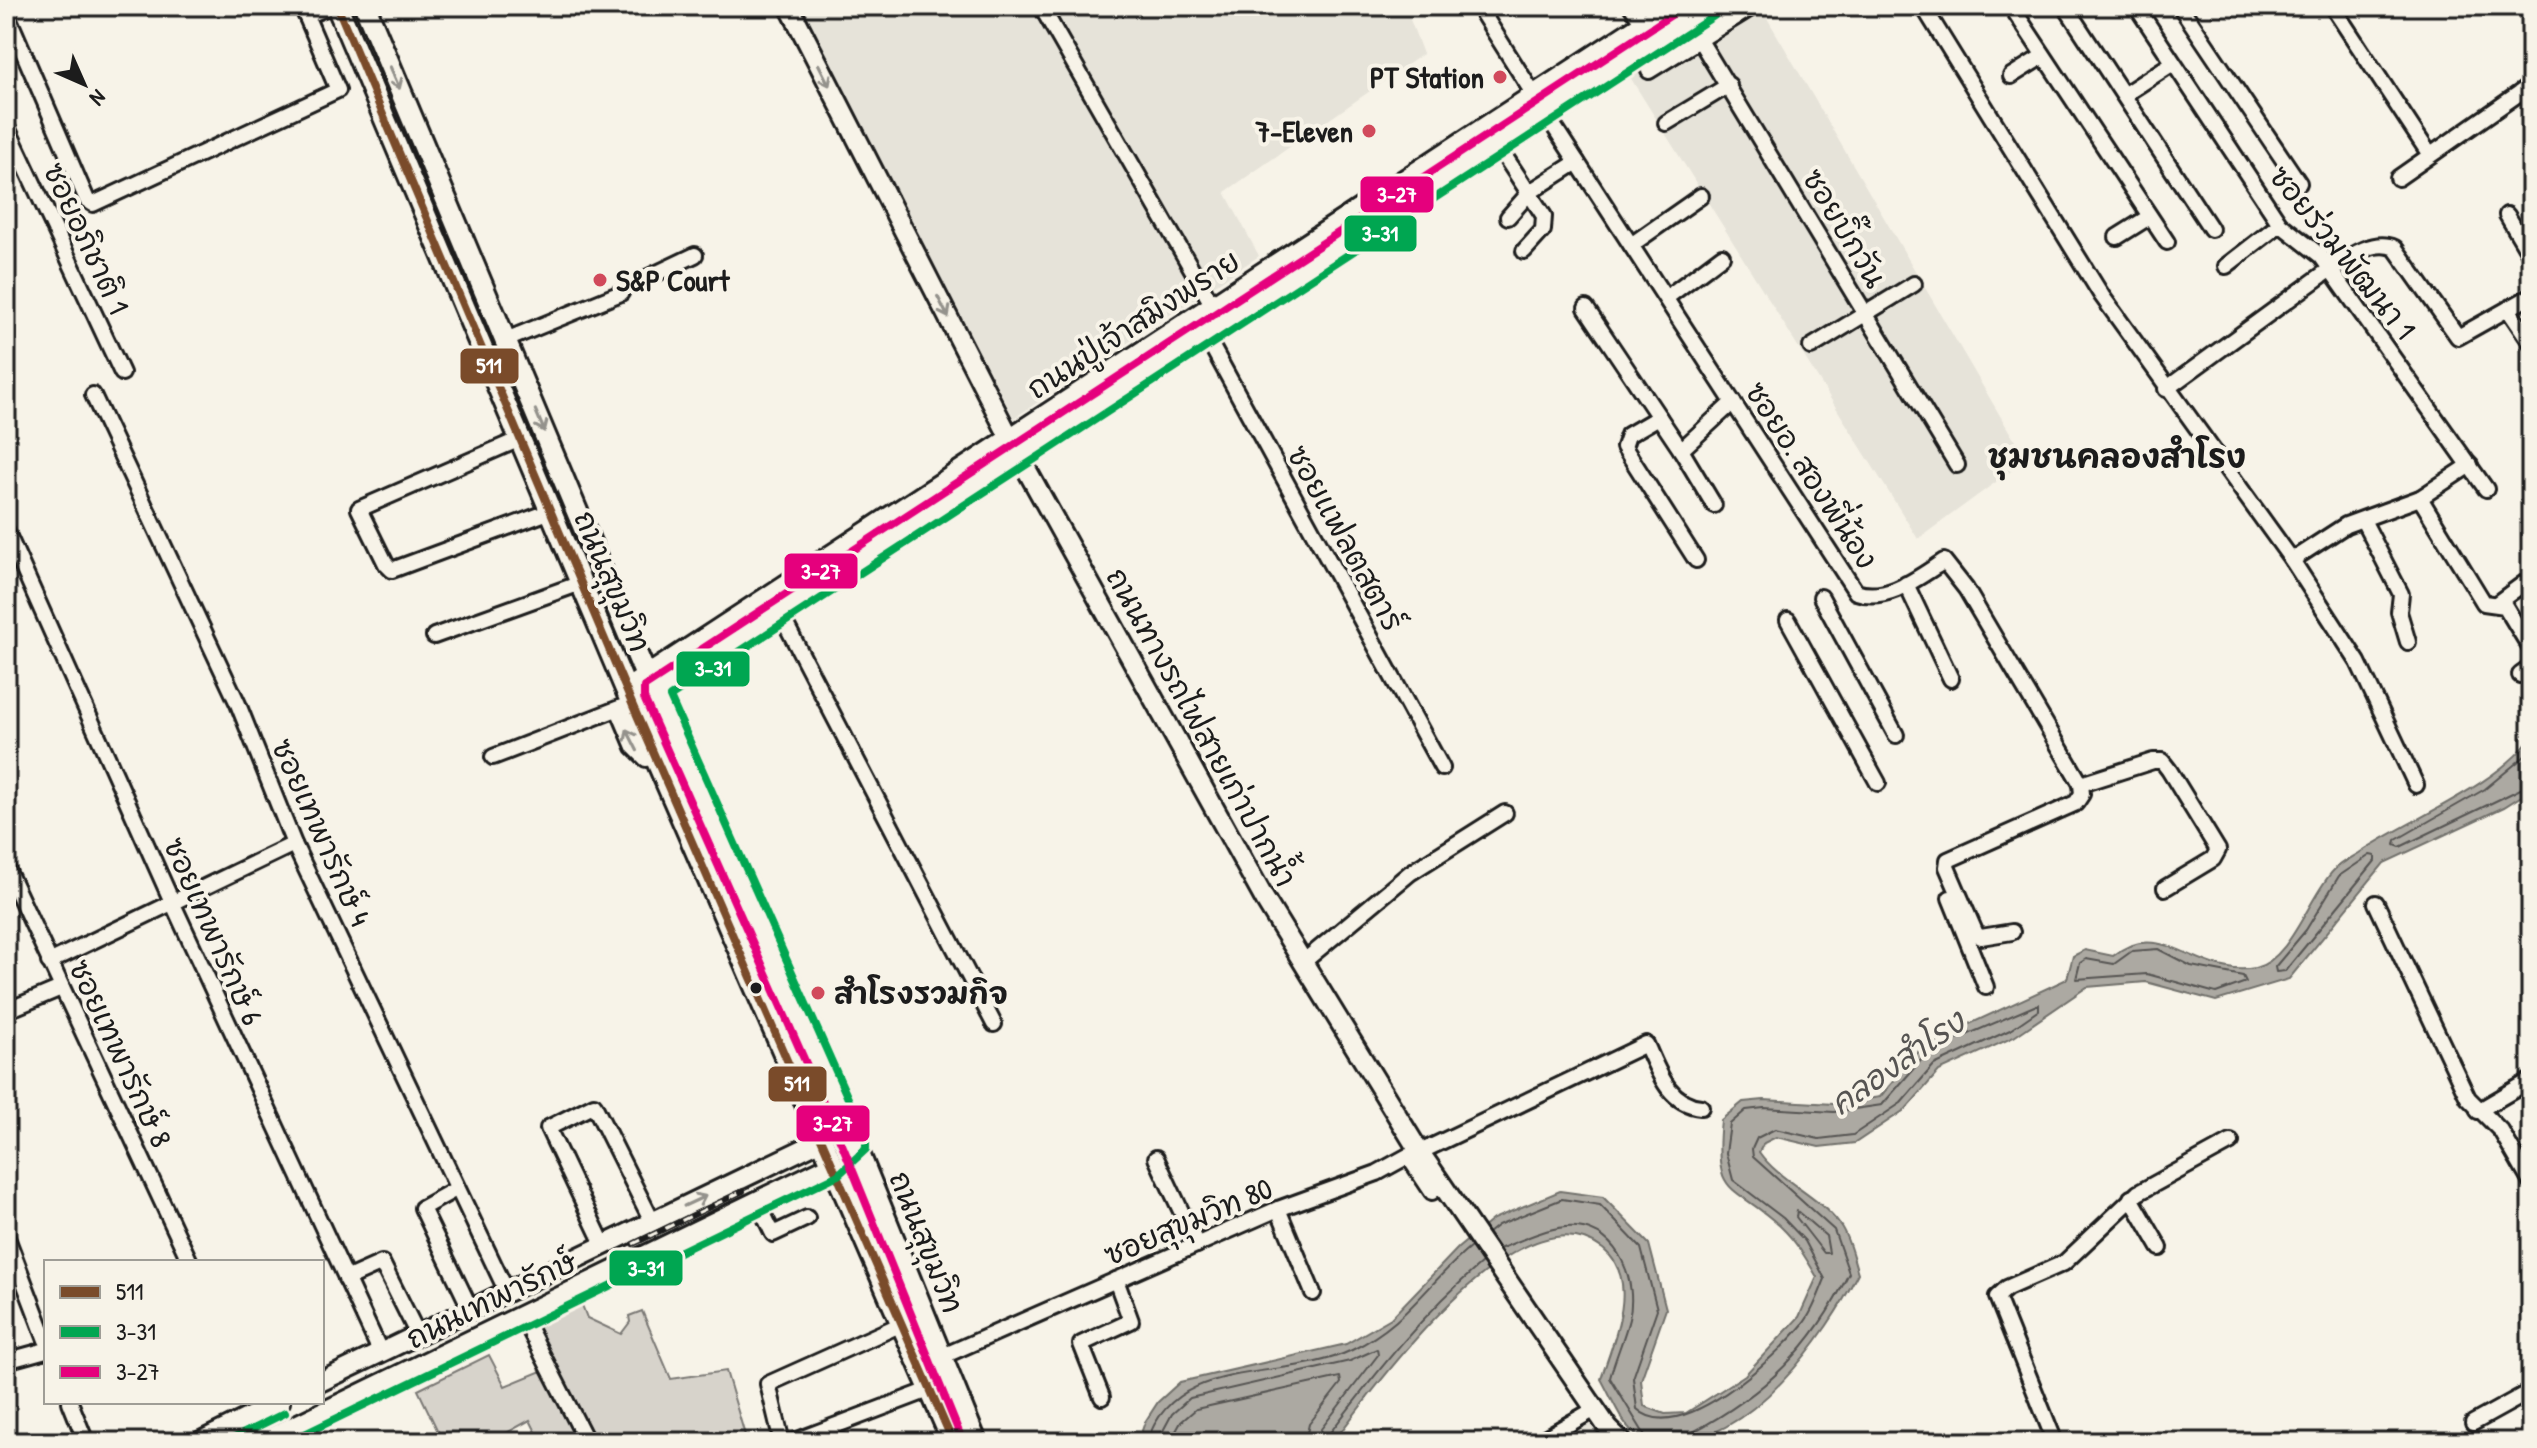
<svg xmlns="http://www.w3.org/2000/svg" width="2537" height="1448" font-family="'Patrick Hand','Playpen Sans Thai',sans-serif">
<rect width="100%" height="100%" fill="#f7f3e8"/>
<filter id="ink" filterUnits="userSpaceOnUse"><feTurbulence type="fractalNoise" baseFrequency=".0125" numOctaves="2"/><feDisplacementMap in="SourceGraphic" scale="16" xChannelSelector="R" yChannelSelector="G"/><feConvolveMatrix kernelMatrix="1 2 1 2 8 2 1 2 1" color-interpolation-filters="sRGB"/></filter>
<g filter="url(#ink)">
<!-- built -->
<g fill="#e6e3d9">
<polygon points="800,6 1405,6 1423,54 1225,192 1259,256 1014,418"/>
<polygon points="1723,6 1760,6 2026,460 1918,539 1625,69"/>
<polygon points="1579,1409 1609,1442 1520,1442"/>
</g>
<!-- green -->
<polygon fill="#d7d3cb" stroke="#7a7874" stroke-width="2" points="579,1297 587,1318 621,1334 630,1322 629,1316 642,1311 671,1379 726,1371 747,1442 541,1442 530,1420 490,1442 443,1442 418,1390 489,1355 505,1386 544,1370 523,1326"/>
<!-- water -->
<path fill="#aca9a2" stroke="#72716c" stroke-width="2" d="M2531 738V790L2504 807 2384 863 2289 979 2216 1001 2146 982 2087 987 2014 1037 1939 1071 1906 1109 1855 1143 1819 1147 1776 1137 1764 1143 1759 1152C1780 1182 1818 1195 1840 1225 1849 1237 1853 1258 1858 1273 1826 1336 1751 1442 1671 1442 1662 1442 1649 1444 1641 1439 1622 1427 1612 1398 1601 1379 1613 1341 1642 1280 1603 1249 1519 1184 1377 1386 1333 1442H1138L1145 1422 1158 1402 1180 1382 1346 1344 1391 1318 1458 1248 1493 1219 1560 1191 1603 1197 1649 1244 1666 1309 1641 1380 1644 1406 1665 1414 1686 1413 1745 1375 1799 1317 1817 1277C1806 1258 1796 1241 1780 1226 1732 1182 1713 1199 1721 1120L1743 1102 1764 1100 1834 1104 1880 1097 1924 1045 2067 979 2073 956 2085 950 2113 956C2161 916 2200 979 2255 968 2291 960 2310 894 2334 870 2341 863 2351 858 2359 853 2408 820 2498 785 2531 738Z"/>
<g fill="none" stroke-linecap="round" stroke-linejoin="round">
<!-- shore -->
<g stroke="#565452" stroke-width="2">
<polyline points="2531,751 2485,789 2396,840 2395,845 2400,847 2531,784"/>
<polygon points="2370,855 2375,856 2375,861 2285,971 2276,972 2275,967 2306,930 2339,876"/>
<polygon points="2158,949 2191,966 2243,976 2246,982 2216,993 2147,974 2076,979 2080,963 2086,959 2114,964 2132,951"/>
<polygon points="1797,1211 1826,1236 1829,1253 1824,1253 1796,1217"/>
<path d="M1488 1233 1498 1225 1562 1199 1600 1205 1641 1248 1657 1309 1633 1378 1637 1409C1679 1448 1777 1356 1803 1324 1813 1312 1819 1293 1825 1279L1805 1241 1783 1218 1733 1180 1726 1153 1730 1124 1746 1110 1764 1108 1834 1112 1882 1105 1929 1051 2039 1004V1010L2010 1030 1934 1065 1901 1103 1853 1135 1819 1139 1775 1129 1757 1138 1752 1149 1753 1157 1834 1230 1849 1273C1812 1348 1766 1393 1693 1432L1689 1442"/>
<path d="M1499 1249C1521 1241 1553 1224 1577 1227 1619 1231 1638 1282 1629 1319 1624 1339 1615 1358 1610 1378L1649 1442"/>
<path d="M1147 1442C1175 1354 1284 1383 1352 1350 1409 1322 1426 1284 1471 1247"/>
<polyline points="1157,1442 1172,1414 1190,1398 1350,1361 1377,1349 1378,1355 1321,1429 1317,1442"/>
<polyline points="1170,1442 1181,1422 1196,1409 1340,1377 1341,1383 1309,1424 1305,1442"/>
<path d="M1327 1442 1329 1434C1376 1373 1423 1313 1482 1263"/>
</g>
<!-- minor casing -->
<g stroke="#1c1c1c" stroke-width="20">
<g id="minor">
<polyline points="1041,6 1213,306"/>
<polyline points="1478,6 1534,95"/>
<polyline points="1631,6 1643,23"/>
<polyline points="1923,6 2102,296 2292,560 2358,662 2416,785"/>
<polyline points="2011,6 2167,242"/>
<polyline points="2065,6 2211,229"/>
<polyline points="2136,6 2280,224 2321,256 2486,489"/>
<polyline points="2180,6 2299,183"/>
<polyline points="2332,6 2430,155"/>
<polyline points="6,12 87,200 93,204 338,90 302,6"/>
<polyline points="306,16 331,6"/>
<polyline points="1687,19 1957,465"/>
<polyline points="1649,71 1754,6"/>
<polyline points="2011,76 2043,56"/>
<polyline points="2125,94 2173,63"/>
<path d="M1544 111 1856 592C1887 603 1919 577 1944 561L1966 589 2081 784 2153 761H2162L2169 770 2218 850 2213 859 2165 888"/>
<polyline points="1666,123 1729,85"/>
<polyline points="6,125 122,373"/>
<polyline points="1496,143 1544,216 1543,230 1524,251"/>
<polyline points="2398,178 2531,85"/>
<polyline points="2507,215 2531,256"/>
<polyline points="1508,217 1530,192 1577,162"/>
<polyline points="2117,237 2149,217"/>
<polyline points="1631,245 1701,196"/>
<polyline points="2226,266 2280,224"/>
<polyline points="636,283 695,255"/>
<polyline points="1666,298 1722,256"/>
<polyline points="1586,308 1681,450"/>
<polyline points="2508,309 2531,343"/>
<polyline points="1204,332 1442,768"/>
<polyline points="506,340 621,293"/>
<polyline points="1811,347 1914,284"/>
<path d="M2166 389 2329 270C2347 258 2373 238 2395 248L2458 337 2531 296"/>
<polyline points="93,395 238,704 294,844 506,1290"/>
<polyline points="1659,417 1628,435 1624,447 1696,560"/>
<polyline points="520,439 359,509 386,564 392,570 551,511"/>
<polyline points="2420,498 2484,603 2505,606 2531,649"/>
<polyline points="1714,505 1681,450 1733,402"/>
<polyline points="2363,520 2401,594 2399,612 2408,642"/>
<polyline points="6,530 173,904 380,1351"/>
<polyline points="2292,560 2346,525 2420,498 2470,465"/>
<polyline points="1906,584 1951,679"/>
<polyline points="1821,597 1896,735"/>
<polyline points="2496,604 2531,578"/>
<polyline points="779,611 994,1024"/>
<polyline points="1788,620 1878,783"/>
<polyline points="434,636 581,583"/>
<polyline points="2520,675 2531,667"/>
<polyline points="618,709 634,747 646,759 656,757"/>
<polyline points="493,757 632,703"/>
<polyline points="6,867 190,1262"/>
<polyline points="1950,898 1986,987"/>
<polyline points="2376,903 2468,1098 2501,1131 2531,1183"/>
<polyline points="2012,932 1981,937 1976,934 1947,867 1948,860 2076,803 2082,794 2081,784"/>
<polyline points="49,962 294,844"/>
<polyline points="1302,963 1410,873 1505,813"/>
<polyline points="6,1011 61,988"/>
<polyline points="2478,1111 2531,1080"/>
<path d="M1420 1152 1646 1044C1658 1070 1668 1104 1701 1107"/>
<polyline points="1156,1158 1197,1245"/>
<polyline points="456,1189 422,1208 470,1308"/>
<polyline points="2131,1198 2160,1248"/>
<polyline points="757,1201 773,1234 807,1218"/>
<polyline points="1278,1209 1313,1293"/>
<polyline points="6,1235 46,1340"/>
<polyline points="603,1244 548,1128 594,1105 652,1221"/>
<polyline points="346,1279 382,1263 417,1333"/>
<polyline points="522,1315 587,1442"/>
<polyline points="950,1353 1278,1209 1377,1173 1408,1156 1432,1192"/>
<polyline points="6,1361 46,1350"/>
<polyline points="1102,1397 1081,1344 1131,1321 1116,1280"/>
<polyline points="70,1402 86,1442"/>
<polyline points="2473,1423 2531,1391"/>
<polyline points="782,1442 768,1384 904,1323"/>
<polyline points="792,1442 921,1393"/>
<polyline points="1538,1442 1595,1409"/>
<polyline points="2055,1442 1997,1297 2007,1288 2064,1263 2138,1193 2231,1142"/>
</g>
</g>
<!-- major casing -->
<g stroke="#1c1c1c" stroke-width="24">
<g id="major">
<polyline points="789,6 1018,454 1265,900 1417,1148 1608,1428 1622,1442"/>
<polyline points="626,689 1669,6"/>
<polyline points="633,706 1707,6"/>
<polyline points="322,1381 822,1140"/>
<polyline points="199,1442 280,1402"/>
<polyline points="261,1442 833,1164"/>
</g>
</g>
<!-- highway casing -->
<g stroke="#1c1c1c" stroke-width="26">
<g id="highway">
<polyline points="337,6 633,706 953,1442"/>
<polyline points="365,6 646,676 855,1144 976,1442"/>
</g>
</g>
<!-- minor -->
<use href="#minor" stroke="#f7f3e8" stroke-width="14"/>
<!-- major -->
<use href="#major" stroke="#f7f3e8" stroke-width="18"/>
<!-- highway -->
<use href="#highway" stroke="#f7f3e8" stroke-width="20"/>
<!-- rail casing -->
<g stroke="#1c1c1c" stroke-width="6">
<polyline id="rail" points="633,1244 743,1191"/>
</g>
<!-- rail -->
<use href="#rail" stroke="#f7f3e8" stroke-width="3" stroke-dasharray="9" stroke-linecap="butt"/>
<!-- bus-1 casing -->
<g stroke="#f7f3e8" stroke-width="14">
<polyline id="bus-1" points="337,6 633,706 953,1442"/>
</g>
<!-- bus-2 casing -->
<g stroke="#f7f3e8" stroke-width="14">
<g id="bus-2">
<polyline points="226,1442 285,1413"/>
<polyline points="288,1442 838,1175 866,1149 866,1139 670,697 1714,16"/>
</g>
</g>
<!-- bus-3 casing -->
<g stroke="#f7f3e8" stroke-width="14">
<polyline id="bus-3" points="963,1442 844,1149 644,698 644,687 1685,6"/>
</g>
<!-- bus-1 -->
<use href="#bus-1" stroke="#7a4b2a" stroke-width="8"/>
<!-- bus-2 -->
<use href="#bus-2" stroke="#00a651" stroke-width="8"/>
<!-- bus-3 -->
<use href="#bus-3" stroke="#e5007d" stroke-width="8"/>
</g>
<!-- one-way arrows -->
<defs><path id="oneway-shaft" d="M-6 0H5M1.5-3L5.5 0L1.5 3" fill="none" stroke-width="1.6" stroke-linecap="round" stroke-linejoin="round" transform="scale(2)"/></defs>
<g stroke="#94928c">
<use href="#oneway-shaft" transform="translate(824 75) rotate(63)"/>
<use href="#oneway-shaft" transform="translate(395 78) rotate(67)"/>
<use href="#oneway-shaft" transform="translate(943 307) rotate(63)"/>
<use href="#oneway-shaft" transform="translate(540 421) rotate(67)"/>
<use href="#oneway-shaft" transform="translate(632 740) rotate(-117)"/>
<use href="#oneway-shaft" transform="translate(695 1201) rotate(-25)"/>
</g>
</g>
<!-- markers -->
<g fill="#d1495b" stroke="#f7f3e8" stroke-width="3">
<circle cx="1500" cy="77" r="8"/>
<circle cx="1369" cy="131" r="8"/>
<circle cx="600" cy="280" r="8"/>
<circle cx="818" cy="993" r="8"/>
</g>
<circle fill="#1c1c1c" stroke="#f7f3e8" stroke-width="3" cx="756" cy="988" r="7"/>
<g text-anchor="middle" dominant-baseline="central" stroke-width="8" stroke-linejoin="round" paint-order="stroke">
<!-- poi labels -->
<g font-size="30" font-weight="bold" fill="#1c1c1c" stroke="#f7f3e8" text-anchor="end">
<text x="1484" y="77">PT Station</text>
<text x="1353" y="131">7-Eleven</text>
<text x="616" y="280" text-anchor="start">S&amp;P Court</text>
<text x="834" y="993" text-anchor="start">สำโรงรวมกิจ</text>
</g>
<!-- street labels -->
<g font-size="30" fill="#1c1c1c" stroke="#f7f3e8">
<text transform="translate(1845 228) rotate(59)">ซอยบิ๊กวัน</text>
<text transform="translate(87 238) rotate(65)">ซอยอภิชาติ 1</text>
<text transform="translate(2343 252) rotate(51)">ซอยร่วมพัฒนา 1</text>
<text transform="translate(1133 324) rotate(-33)">ถนนปู่เจ้าสมิงพราย</text>
<text transform="translate(1812 475) rotate(57)">ซอยอ. สองพี่น้อง</text>
<text transform="translate(1346 538) rotate(61)">ซอยแฟลตสตาร์</text>
<text transform="translate(613 581) rotate(67)">ถนนสุขุมวิท</text>
<text transform="translate(1202 727) rotate(61)">ถนนทางรถไฟสายเก่าปากน้ำ</text>
<text transform="translate(322 832) rotate(66)">ซอยเทพารักษ์ 4</text>
<text transform="translate(214 931) rotate(66)">ซอยเทพารักษ์ 6</text>
<text transform="translate(121 1053) rotate(65)">ซอยเทพารักษ์ 8</text>
<text transform="translate(1188 1221) rotate(-23)">ซอยสุขุมวิท 80</text>
<text transform="translate(927 1242) rotate(68)">ถนนสุขุมวิท</text>
<text transform="translate(491 1299) rotate(-26)">ถนนเทพารักษ์</text>
</g>
<!-- neighbourhood labels -->
<g font-size="32" font-weight="bold" fill="#1c1c1c" stroke="#f7f3e8">
<text x="2117" y="456">ชุมชนคลองสำโรง</text>
</g>
<!-- water labels -->
<g font-size="32" font-style="italic" fill="#565452" stroke="#f7f3e8">
<text transform="translate(1897 1062) rotate(-35)">คลองสำโรง</text>
</g>
</g>
<g stroke="#f7f3e8" stroke-width="3">
<rect x="1359" y="175" width="76" height="39" rx="8" fill="#e5007d"/>
<rect x="1343" y="214" width="75" height="39" rx="8" fill="#00a651"/>
<rect x="459" y="347" width="61" height="38" rx="8" fill="#7a4b2a"/>
<rect x="783" y="552" width="76" height="38" rx="8" fill="#e5007d"/>
<rect x="675" y="650" width="76" height="38" rx="8" fill="#00a651"/>
<rect x="767" y="1065" width="61" height="38" rx="8" fill="#7a4b2a"/>
<rect x="795" y="1104" width="76" height="39" rx="8" fill="#e5007d"/>
<rect x="608" y="1249" width="76" height="38" rx="8" fill="#00a651"/>
</g>
<g font-size="22" text-anchor="middle" font-weight="bold" fill="#fff">
<text x="1397" y="202">3-27</text>
<text x="1380" y="241">3-31</text>
<text x="489" y="373">511</text>
<text x="821" y="579">3-27</text>
<text x="713" y="676">3-31</text>
<text x="797" y="1091">511</text>
<text x="833" y="1131">3-27</text>
<text x="646" y="1276">3-31</text>
</g>
<!-- margin -->
<rect width="2537" height="1448" fill="none" stroke="#f7f3e8" stroke-width="32"/>
<rect x="16" y="16" width="2505" height="1416" fill="none" stroke="#1c1c1c" stroke-width="3" filter="url(#ink)"/>
<!-- legend -->
<rect x="44" y="1260" width="280" height="144" fill="#f7f3e8" stroke="#9f9d96" stroke-width="2"/>
<rect x="60" y="1286" width="40" height="12" fill="#7a4b2a" stroke="#9f9d96" stroke-width="2"/>
<text x="116" y="1300" font-size="24" fill="#1c1c1c">511</text>
<rect x="60" y="1326" width="40" height="12" fill="#00a651" stroke="#9f9d96" stroke-width="2"/>
<text x="116" y="1340" font-size="24" fill="#1c1c1c">3-31</text>
<rect x="60" y="1366" width="40" height="12" fill="#e5007d" stroke="#9f9d96" stroke-width="2"/>
<text x="116" y="1380" font-size="24" fill="#1c1c1c">3-27</text>
<!-- north arrow -->
<g transform="translate(84 84) rotate(135)" stroke="#f7f3e8" stroke-width="6" paint-order="stroke">
<path d="M0-6L14 30L0 20L-14 30Z" fill="#1c1c1c"/>
<text y="-12" font-size="22" font-weight="bold" text-anchor="middle" fill="#1c1c1c">N</text>
</g>
</svg>
